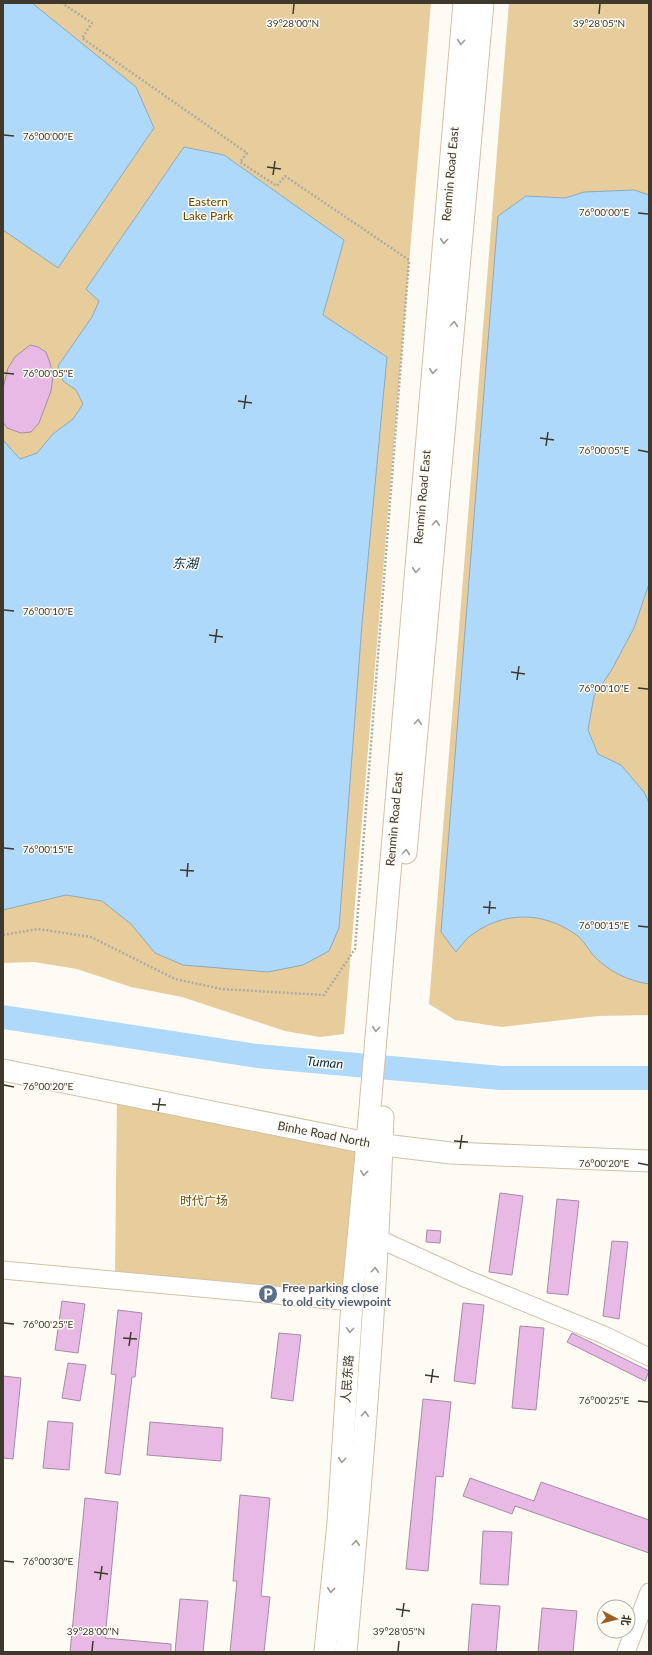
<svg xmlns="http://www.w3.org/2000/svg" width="652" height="1655" font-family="Lato,'Noto Sans SC',sans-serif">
<rect width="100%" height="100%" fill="#fefbf5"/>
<!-- green -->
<g fill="#e7cd9c">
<polygon points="3,3 431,3 344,1034 320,1037 285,1031 182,997 131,987 77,969 34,962 3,963"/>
<polygon points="509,3 649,3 649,1015 598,1016 502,1027 455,1020 429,1004"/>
<polygon points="117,1093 367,1143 352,1302 115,1280"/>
</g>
<!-- water -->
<g fill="#aed9fa" stroke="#8da9bc">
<polygon points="3,3 32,3 136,87 154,128 58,268 3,230"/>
<polygon points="184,147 224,155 344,240 323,315 387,357 362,624 339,928 329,951 303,965 268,972 183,965 155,953 131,924 102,901 66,895 3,910 3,440 20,459 37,453 53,434 73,419 83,404 76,390 63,381 58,366 92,317 99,301 86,289"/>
<path d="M634 190 649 195V584L634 628 611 671 594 696 588 730 598 754 621 765 644 792 649 803V984C628 981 608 971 593 955 588 949 583 939 575 934 542 911 503 911 470 936 465 940 460 947 456 952L441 932 498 216 526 196 565 198 584 192Z"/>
</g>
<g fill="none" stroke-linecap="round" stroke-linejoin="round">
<!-- river -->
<polyline stroke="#aed9fa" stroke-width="24" points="3,1017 257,1056 501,1078 649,1078"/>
</g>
<!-- building -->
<g fill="#e9b9e6" stroke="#a58ca3">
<polygon points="30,345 38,347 46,352 50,363 53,376 51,391 39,423 31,432 21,433 7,428 3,422 3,388 8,368 15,357"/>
<polygon points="500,1193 523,1196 512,1275 489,1272"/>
<polygon points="557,1199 579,1201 568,1295 547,1293"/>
<polygon points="427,1230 441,1231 440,1243 426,1242"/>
<polygon points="612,1241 628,1242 619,1319 603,1316"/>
<polygon points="62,1301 85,1304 78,1353 55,1350"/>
<polygon points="463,1303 484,1305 475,1384 454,1381"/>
<polygon points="118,1310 142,1313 135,1377 132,1377 120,1475 105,1473 116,1375 111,1374"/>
<polygon points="520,1326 544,1328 536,1410 512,1408"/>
<polygon points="279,1333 301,1335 293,1401 271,1398"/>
<polygon points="572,1333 649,1371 645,1381 567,1342"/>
<polygon points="68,1363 86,1365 80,1401 62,1398"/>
<polygon points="3,1376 21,1378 13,1459 3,1458"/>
<polygon points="423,1399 451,1402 443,1477 436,1476 428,1571 406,1569"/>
<polygon points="48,1421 73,1423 69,1470 43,1468"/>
<polygon points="150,1422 223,1428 221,1461 147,1455"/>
<polygon points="470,1478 534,1501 541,1482 649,1520 649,1553 515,1506 512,1514 463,1496"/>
<polygon points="240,1495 270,1498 261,1596 270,1597 264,1652 230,1652 237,1581 233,1581"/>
<polygon points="85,1498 118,1502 105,1638 171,1644 171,1652 70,1652"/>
<polygon points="483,1531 512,1532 508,1585 480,1584"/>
<polygon points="180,1599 208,1601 203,1652 175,1652"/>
<polygon points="472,1604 500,1606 496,1652 468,1652"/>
<polygon points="542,1608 577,1611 573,1652 538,1652"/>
</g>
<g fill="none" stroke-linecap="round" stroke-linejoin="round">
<!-- minor casing -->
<g stroke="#d2c2a6" stroke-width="19">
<g id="minor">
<polyline points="377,1238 467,1279 604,1335 649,1357"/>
<polyline points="3,1270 352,1302"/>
<polyline points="626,1652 649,1592"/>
</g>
</g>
<!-- major casing -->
<g stroke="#d2c2a6" stroke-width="23">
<g id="major">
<polyline points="406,853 483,3"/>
<polyline points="3,1070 367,1143 451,1153 649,1161"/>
<polyline points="325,1652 338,1523 352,1302 367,1143 464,3"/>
<path d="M346 1652C362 1474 377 1296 383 1117"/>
</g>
</g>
<!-- path -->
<polyline stroke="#afaba2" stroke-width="2.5" stroke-dasharray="2 2" stroke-linecap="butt" points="3,935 38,929 91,937 175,979 222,989 324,995 355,949 409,260 285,176 277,186 240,162 247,153 82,38 92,23 62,3"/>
<!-- minor -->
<use href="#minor" stroke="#fff" stroke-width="17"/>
<!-- major -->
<use href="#major" stroke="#fff" stroke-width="21"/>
</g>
<!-- one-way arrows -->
<defs><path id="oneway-chevron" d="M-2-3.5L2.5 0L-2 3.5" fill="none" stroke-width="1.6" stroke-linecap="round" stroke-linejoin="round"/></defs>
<g stroke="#9f9c96">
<use href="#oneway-chevron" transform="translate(461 42) rotate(95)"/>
<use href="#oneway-chevron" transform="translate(444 241) rotate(95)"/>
<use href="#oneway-chevron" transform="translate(454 324) rotate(-85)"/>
<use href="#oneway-chevron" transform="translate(433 371) rotate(95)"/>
<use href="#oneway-chevron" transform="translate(436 523) rotate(-85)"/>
<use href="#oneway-chevron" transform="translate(416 570) rotate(95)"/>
<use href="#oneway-chevron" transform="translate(418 722) rotate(-85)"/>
<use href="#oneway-chevron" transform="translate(406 852) rotate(-85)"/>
<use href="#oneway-chevron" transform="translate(376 1029) rotate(95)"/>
<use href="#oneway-chevron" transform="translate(364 1173) rotate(96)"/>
<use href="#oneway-chevron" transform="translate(375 1270) rotate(-86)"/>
<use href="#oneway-chevron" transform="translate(350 1330) rotate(94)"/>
<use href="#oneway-chevron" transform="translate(365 1414) rotate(-86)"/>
<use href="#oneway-chevron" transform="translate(342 1460) rotate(94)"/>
<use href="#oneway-chevron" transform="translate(356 1543) rotate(-85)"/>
<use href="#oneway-chevron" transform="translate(331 1590) rotate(96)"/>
</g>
<!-- ticks -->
<path fill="none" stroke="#3f392d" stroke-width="1.5" d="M293 14 294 4M599 14 600 4M4 135 14 136M267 167 281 169M273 175 275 161M638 213 648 214M4 373 14 374M238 401 252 403M244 409 246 395M540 438 554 440M546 446 548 432M638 450 648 452M4 610 14 611M209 635 223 637M215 643 217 629M511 672 525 674M517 680 519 666M638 688 648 689M4 848 14 849M180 870 194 871M187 877 188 863M483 907 496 908M489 914 490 901M638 926 648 927M4 1085 14 1087M152 1104 166 1105M158 1111 160 1098M454 1141 468 1142M460 1149 462 1135M638 1163 648 1165M4 1323 14 1324M123 1338 137 1339M129 1346 131 1332M425 1375 439 1377M431 1383 433 1369M638 1401 648 1402M4 1561 14 1562M94 1572 108 1574M100 1580 102 1566M396 1609 410 1611M402 1617 404 1603M92 1651 93 1641M398 1651 399 1641"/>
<!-- icons -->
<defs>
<g id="parking-disc" transform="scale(1)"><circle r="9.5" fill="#5c6f8a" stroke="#fefbf5"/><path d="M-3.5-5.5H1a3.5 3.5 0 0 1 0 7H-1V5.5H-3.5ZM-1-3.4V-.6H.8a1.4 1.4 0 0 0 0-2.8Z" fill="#fff"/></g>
</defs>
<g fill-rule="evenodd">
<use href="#parking-disc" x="268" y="1294"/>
</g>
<g text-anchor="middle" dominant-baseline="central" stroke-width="3" stroke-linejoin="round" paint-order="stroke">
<!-- street labels -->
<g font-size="12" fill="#3f392d" stroke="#fefbf5">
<text transform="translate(450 174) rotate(-85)">Renmin Road East</text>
<text transform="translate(422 497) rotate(-85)">Renmin Road East</text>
<text transform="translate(394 819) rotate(-85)">Renmin Road East</text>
<text transform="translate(324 1134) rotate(11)">Binhe Road North</text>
<text transform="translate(347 1379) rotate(-86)">人民东路</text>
</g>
<!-- park labels -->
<g font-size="12" fill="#684b00" stroke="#fefbf5">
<text x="208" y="201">Eastern<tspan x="208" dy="14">Lake Park</tspan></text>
<text x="204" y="1200">时代广场</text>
</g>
<!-- service labels -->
<g font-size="12" font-weight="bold" fill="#4e5e75" stroke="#fefbf5" text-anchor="start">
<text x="282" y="1287">Free parking close<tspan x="282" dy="14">to old city viewpoint</tspan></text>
</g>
<!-- water labels -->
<g font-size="13" font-style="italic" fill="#032f4a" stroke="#fefbf5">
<text x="185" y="563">东湖</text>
<text transform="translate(325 1062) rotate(5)">Tuman</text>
</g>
</g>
<g font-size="10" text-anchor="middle" fill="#3f392d" stroke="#fefbf5" stroke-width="3" stroke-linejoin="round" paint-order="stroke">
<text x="293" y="27">39°28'00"N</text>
<text x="599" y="27">39°28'05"N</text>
<text x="48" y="140">76°00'00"E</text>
<text x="604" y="216">76°00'00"E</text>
<text x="48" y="377">76°00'05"E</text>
<text x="604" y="454">76°00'05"E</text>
<text x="48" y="615">76°00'10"E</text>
<text x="604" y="692">76°00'10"E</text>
<text x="48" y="853">76°00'15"E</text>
<text x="604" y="929">76°00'15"E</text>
<text x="48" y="1090">76°00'20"E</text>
<text x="604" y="1167">76°00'20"E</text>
<text x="48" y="1328">76°00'25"E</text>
<text x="604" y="1404">76°00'25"E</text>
<text x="48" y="1565">76°00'30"E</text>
<text x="93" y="1635">39°28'00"N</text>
<text x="399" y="1635">39°28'05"N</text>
</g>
<!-- border -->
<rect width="652" height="1655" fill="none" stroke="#3f392d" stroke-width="8"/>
<!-- north arrow -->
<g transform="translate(616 1619) rotate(97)"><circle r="19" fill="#fefbf5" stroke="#b2ada5"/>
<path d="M0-3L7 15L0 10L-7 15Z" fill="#9d5e26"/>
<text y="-6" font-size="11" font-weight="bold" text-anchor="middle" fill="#3f392d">北</text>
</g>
</svg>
